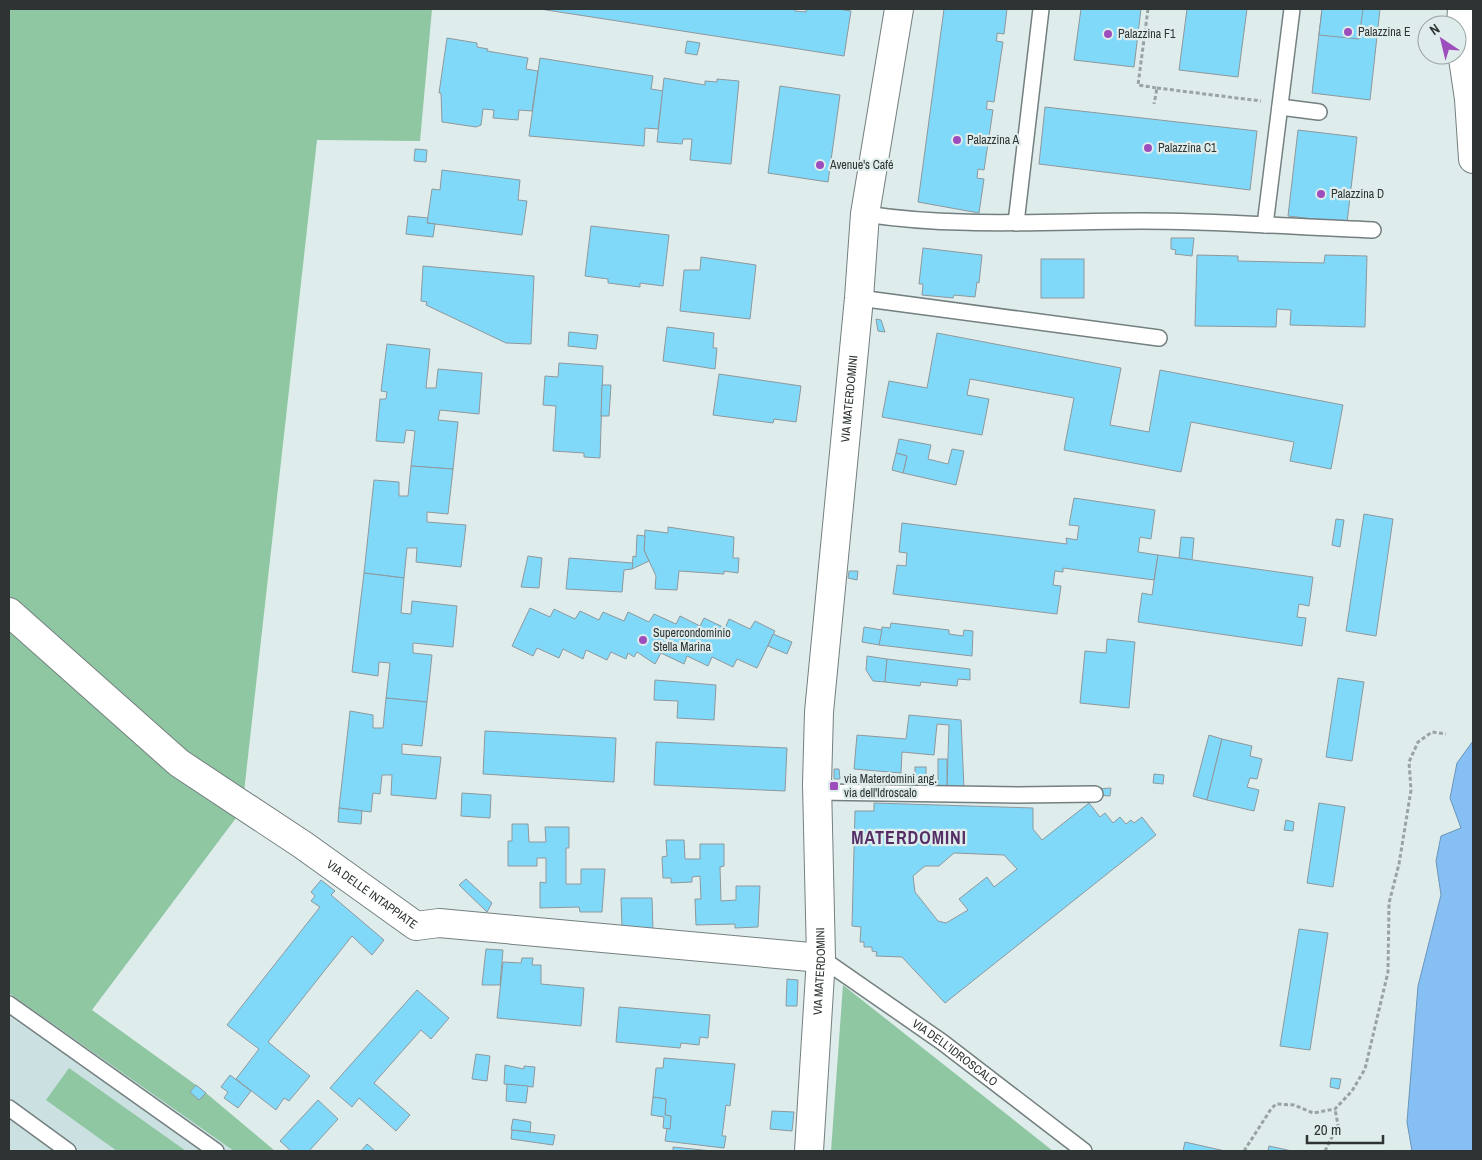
<svg xmlns="http://www.w3.org/2000/svg" width="1482" height="1160" font-family="'Archivo Narrow',sans-serif">
<rect width="100%" height="100%" fill="#dfecec"/>
<!-- built -->
<polygon fill="#cae0e1" points="9,952 196,1085 275,1151 9,1151"/>
<!-- green -->
<g fill="#8fc7a2">
<polygon points="9,9 432,9 420,141 317,140 242,810 92,1010 196,1085 190,1092 199,1100 206,1093 275,1151 234,1151 9,993"/>
<polygon points="843,985 1053,1151 831,1151"/>
<polygon points="69,1068 186,1151 117,1151 46,1100"/>
</g>
<!-- water -->
<polygon fill="#85bff3" stroke="#6b95b9" points="1473,741 1473,1151 1412,1151 1407,1122 1418,986 1441,895 1436,861 1441,836 1461,828 1450,798 1457,763"/>
<!-- building -->
<g fill="#81d9fa" stroke="#8e989c" fill-rule="evenodd">
<polygon points="540,9 795,9 795,11 806,12 806,9 839,9 851,11 844,56"/>
<polygon points="944,9 1007,9 1004,34 997,33 997,37 996,41 1003,42 994,102 987,101 987,106 986,109 993,110 984,170 978,169 977,178 984,179 979,213 918,202"/>
<polygon points="1081,9 1141,9 1134,67 1074,60"/>
<polygon points="1187,9 1247,9 1238,77 1179,70"/>
<polygon points="1322,9 1380,9 1370,100 1312,93"/>
<polygon points="1322,9 1363,9 1359,39 1319,35"/>
<polygon points="447,38 477,43 477,47 488,49 487,51 528,58 526,69 538,71 532,111 519,110 518,120 493,118 494,110 483,109 481,125 476,127 442,122 441,93 439,93"/>
<polygon points="687,41 700,43 697,55 685,53"/>
<polygon points="540,58 653,76 651,89 663,91 658,129 645,128 644,146 529,136"/>
<polygon points="664,78 705,85 705,81 717,82 717,79 739,81 731,164 690,160 692,139 683,139 682,144 657,142"/>
<polygon points="780,86 840,95 828,182 768,173"/>
<polygon points="1045,107 1257,131 1250,190 1039,164"/>
<polygon points="1298,130 1357,137 1347,223 1288,216"/>
<polygon points="415,149 427,150 426,162 414,161"/>
<polygon points="442,170 520,180 518,200 527,201 522,235 427,223 432,189 440,190"/>
<polygon points="408,216 428,218 427,223 435,224 433,237 406,234"/>
<polygon points="591,226 669,235 663,286 640,283 640,287 608,283 608,279 585,276"/>
<polygon points="1171,238 1194,238 1192,256 1175,254 1176,250 1171,249"/>
<polygon points="923,248 982,255 979,283 977,282 975,297 954,295 953,298 922,295 923,284 919,284"/>
<polygon points="1197,255 1238,256 1238,261 1324,263 1325,255 1367,256 1365,327 1290,325 1291,310 1277,309 1276,327 1195,326"/>
<polygon points="701,257 756,265 750,319 680,311 684,270 700,270"/>
<rect x="1041" y="259" width="43" height="39"/>
<polygon points="423,266 534,276 531,344 506,343 426,305 427,302 421,301"/>
<polygon points="876,319 881,320 885,332 878,331"/>
<polygon points="667,327 714,333 713,348 717,348 715,369 663,361"/>
<polygon points="569,332 598,335 596,349 568,346"/>
<polygon points="937,333 1121,368 1110,425 1149,432 1160,370 1343,405 1331,469 1290,461 1294,442 1191,422 1181,472 1064,450 1074,398 970,379 967,395 989,399 982,435 882,417 889,381 927,388"/>
<polygon points="387,344 430,349 426,388 436,388 438,369 482,373 479,414 440,410 438,420 458,422 453,469 411,466 415,431 406,430 404,443 376,441 380,399 386,399 387,392 381,391"/>
<polygon points="559,363 603,366 600,458 584,457 584,453 553,451 556,406 543,405 545,376 558,377"/>
<polygon points="719,374 801,386 796,422 774,419 773,423 713,415"/>
<polygon points="602,385 611,385 609,416 601,416"/>
<polygon points="899,439 931,445 928,459 948,464 952,449 964,451 956,485 903,473 907,456 896,453"/>
<polygon points="896,453 907,456 903,473 892,470"/>
<polygon points="411,466 453,469 448,514 427,512 427,522 466,525 461,567 416,562 417,548 407,548 404,578 364,573 374,480 399,482 399,496 408,496"/>
<polygon points="1074,498 1155,510 1151,539 1140,537 1138,552 1158,555 1154,580 1063,568 1063,572 1055,571 1053,585 1061,586 1057,614 893,594 897,565 906,566 907,553 899,552 902,523 1067,544 1066,538 1077,540 1079,526 1069,525"/>
<polygon points="1364,514 1393,519 1376,636 1346,631"/>
<polygon points="1336,519 1344,520 1340,547 1332,545"/>
<polygon points="668,527 734,537 733,558 739,558 738,573 724,571 724,574 679,571 677,590 655,589 656,576 644,550 645,530 668,533"/>
<polygon points="637,535 645,536 644,550 649,561 632,569 633,556 636,557"/>
<polygon points="1181,537 1194,538 1192,560 1179,558"/>
<polygon points="1158,555 1313,577 1309,606 1299,604 1297,617 1306,618 1302,646 1138,622 1142,593 1152,595"/>
<polygon points="528,556 542,558 539,588 521,587"/>
<polygon points="569,558 633,563 632,569 624,570 622,592 566,589"/>
<polygon points="849,571 858,571 857,580 848,578"/>
<polygon points="364,573 404,578 401,613 411,614 412,601 457,606 453,647 413,643 413,653 432,655 427,702 386,698 390,663 379,662 378,676 352,672"/>
<polygon points="530,608 550,617 554,609 575,619 580,611 599,620 603,612 624,621 628,612 649,622 654,614 676,624 680,616 700,626 704,618 725,628 729,619 750,629 755,621 775,631 757,668 737,659 733,667 712,657 708,666 687,656 684,664 661,653 655,664 637,652 634,657 628,653 626,659 611,652 607,660 586,650 583,659 563,649 559,658 537,648 533,656 512,646"/>
<polygon points="891,623 949,630 949,634 963,636 964,630 973,631 972,656 879,645 882,627 890,628"/>
<polygon points="864,627 882,630 879,645 862,642"/>
<polygon points="773,634 792,642 787,654 768,646"/>
<polygon points="1107,639 1135,642 1129,708 1080,703 1085,651 1106,653"/>
<polygon points="867,656 887,659 885,682 873,681 866,670"/>
<polygon points="887,659 970,669 970,680 958,679 957,686 921,682 920,686 885,682"/>
<polygon points="1338,678 1364,682 1352,761 1326,757"/>
<polygon points="655,680 716,685 714,720 677,718 678,701 654,700"/>
<polygon points="386,698 427,702 422,746 402,744 402,754 441,757 436,799 391,795 392,775 382,775 380,794 373,793 371,812 339,808 350,711 373,715 373,728 383,728"/>
<polygon points="909,715 961,720 964,789 947,787 949,725 937,724 934,755 902,752 901,773 854,769 857,735 906,739"/>
<polygon points="485,731 616,738 614,782 483,774"/>
<polygon points="1209,735 1222,739 1207,800 1193,796"/>
<polygon points="1222,739 1252,746 1250,756 1262,759 1257,779 1250,778 1247,787 1259,790 1254,811 1207,800"/>
<polygon points="656,742 787,748 785,791 654,785"/>
<rect x="938" y="759" width="9" height="28"/>
<rect x="915" y="767" width="11" height="9"/>
<polygon points="834,769 839,769 840,779 834,779"/>
<polygon points="1154,774 1164,775 1163,784 1153,783"/>
<polygon points="1111,788 1110,796 1097,795 1097,789"/>
<polygon points="462,793 491,795 490,818 461,816"/>
<path d="M874 803 1033 808V829L1042 840 1089 803 1100 817 1105 813 1113 823 1120 817 1126 824 1131 820 1134 823 1142 817 1156 835 945 1003 902 957 876 956 877 952 872 951V947H864V942H860L861 927 852 926 855 811H874ZM954 853 1004 855 1017 869 994 887 987 877 959 899 968 910 946 923 938 921 915 892 913 876 925 866H939Z"/>
<polygon points="1319,803 1345,807 1333,887 1307,883"/>
<polygon points="339,808 362,811 361,824 338,822"/>
<polygon points="1286,820 1294,822 1293,831 1284,830"/>
<polygon points="512,824 528,824 529,842 546,842 545,827 569,827 569,848 566,848 566,884 581,884 581,869 605,869 602,912 580,912 579,907 540,908 540,882 546,883 546,858 537,858 537,866 508,866 508,841 512,841"/>
<polygon points="666,840 684,840 685,859 700,859 700,844 724,844 724,866 720,867 721,901 736,900 736,886 760,886 758,927 735,928 735,924 696,925 695,899 701,899 700,876 692,877 692,882 671,883 671,878 663,878 662,857 667,856"/>
<polygon points="466,879 492,903 487,912 459,885"/>
<polygon points="321,880 335,891 331,895 384,940 372,955 352,936 268,1042 310,1076 289,1101 284,1098 276,1110 236,1079 259,1049 227,1025 320,907 311,901 315,896 311,892"/>
<polygon points="621,898 652,898 653,931 622,927"/>
<polygon points="1299,929 1328,933 1310,1050 1280,1046"/>
<polygon points="486,949 503,950 500,985 482,985"/>
<polygon points="522,958 533,958 532,965 541,965 541,984 584,988 581,1026 497,1018 503,962 521,963"/>
<polygon points="787,979 798,980 797,1006 786,1006"/>
<polygon points="417,990 449,1018 431,1039 421,1030 374,1083 410,1115 396,1131 359,1098 352,1107 330,1088"/>
<polygon points="619,1007 710,1015 708,1038 700,1037 699,1045 681,1043 680,1048 616,1042"/>
<polygon points="476,1054 490,1056 487,1081 472,1079"/>
<polygon points="664,1058 735,1064 730,1106 726,1105 722,1136 726,1136 724,1148 665,1141 667,1128 670,1129 671,1116 665,1115 666,1099 653,1097 656,1068 663,1068"/>
<polygon points="505,1065 524,1069 524,1066 535,1067 533,1087 504,1084"/>
<polygon points="230,1075 251,1091 238,1108 224,1098 228,1092 221,1087"/>
<polygon points="1331,1078 1341,1079 1339,1089 1330,1087"/>
<polygon points="507,1084 528,1086 526,1103 506,1101"/>
<polygon points="196,1085 206,1093 199,1100 190,1092"/>
<polygon points="653,1097 666,1099 665,1115 671,1116 670,1129 663,1128 664,1117 651,1115"/>
<polygon points="318,1100 338,1119 309,1151 291,1151 280,1141"/>
<polygon points="772,1111 794,1112 792,1131 770,1129"/>
<polygon points="513,1119 531,1122 530,1132 511,1130"/>
<polygon points="512,1130 555,1135 553,1145 511,1139"/>
<polygon points="1185,1142 1225,1151 1183,1151"/>
<polygon points="367,1144 375,1151 361,1151"/>
<polygon points="1269,1146 1292,1151 1268,1151"/>
<polygon points="673,1147 712,1151 673,1151"/>
</g>
<g fill="none" stroke-linecap="round" stroke-linejoin="round">
<!-- service casing -->
<g stroke="#747f7f" stroke-width="18">
<g id="service">
<polyline points="1280,107 1319,112"/>
<path d="M865 214C957 228 1049 221 1142 221 1219 221 1296 227 1373 230"/>
<polyline points="1016,223 1041,9"/>
<polyline points="1265,225 1292,9"/>
<polyline points="859,298 1159,338"/>
<polyline points="818,792 1018,795 1095,794"/>
<path id="s1" d="M821 958 942 1042 1084 1151"/>
<polyline points="9,1004 216,1151"/>
<polyline points="9,1108 68,1151"/>
</g>
</g>
<!-- minor casing -->
<g stroke="#747f7f" stroke-width="30">
<g id="minor">
<polyline points="1462,9 1460,38 1469,99 1473,159"/>
<path id="s2" d="M9 612 179 763 303 845 416 926 439 923 821 958"/>
</g>
</g>
<!-- tertiary casing -->
<g stroke="#747f7f" stroke-width="30">
<g id="tertiary">
<path id="s3" d="M809 1151 821 958 817 784 819 712 859 298 865 214 899 9"/>
</g>
</g>
<!-- path -->
<g stroke="#99a3a3" stroke-width="3" stroke-dasharray="4 2.5" stroke-linecap="butt">
<polyline points="1148,9 1138,85 1157,88 1154,104"/>
<polyline points="1157,88 1261,101"/>
<polyline points="1244,1151 1271,1109 1276,1104 1294,1105 1313,1113 1335,1109 1352,1091 1365,1069 1388,972 1389,903 1399,864 1411,790 1409,762 1418,742 1432,732 1446,734"/>
<polyline points="1325,1151 1338,1125 1335,1109"/>
</g>
<!-- service -->
<use href="#service" stroke="#fff" stroke-width="15"/>
<!-- minor -->
<use href="#minor" stroke="#fff" stroke-width="28"/>
<!-- tertiary -->
<use href="#tertiary" stroke="#fff" stroke-width="28"/>
</g>
<!-- markers -->
<g fill="#9e4dbc" stroke="#dfecec" stroke-width="2">
<circle cx="1348" cy="32" r="5"/>
<circle cx="1108" cy="34" r="5"/>
<circle cx="957" cy="140" r="5"/>
<circle cx="1148" cy="148" r="5"/>
<circle cx="820" cy="165" r="5"/>
<circle cx="1321" cy="194" r="5"/>
<circle cx="643" cy="640" r="5"/>
<rect x="829" y="781" width="10" height="10" rx="2.5"/>
</g>
<g text-anchor="middle" dominant-baseline="central" stroke-width="4.5" stroke-linejoin="round" paint-order="stroke">
<!-- poi labels -->
<g font-size="12" fill="#2e3333" stroke="#dfecec" text-anchor="start">
<text x="1358" y="32">Palazzina E</text>
<text x="1118" y="34">Palazzina F1</text>
<text x="967" y="140">Palazzina A</text>
<text x="1158" y="148">Palazzina C1</text>
<text x="830" y="165">Avenue's Café</text>
<text x="1331" y="194">Palazzina D</text>
<text x="653" y="633">Supercondominio<tspan x="653" dy="14">Stella Marina</tspan></text>
<text x="844" y="779">via Materdomini ang.<tspan x="844" dy="14">via dell'Idroscalo</tspan></text>
</g>
<!-- street labels -->
<g font-size="12" fill="#2e3333" stroke="#dfecec">
<text stroke="none"><textPath href="#s3" startOffset="754">VIA MATERDOMINI</textPath></text>
<text stroke="none"><textPath href="#s2" startOffset="461">VIA DELLE INTAPPIATE</textPath></text>
<text stroke="none"><textPath href="#s3" startOffset="180">VIA MATERDOMINI</textPath></text>
<text stroke="none"><textPath href="#s1" startOffset="164">VIA DELL'IDROSCALO</textPath></text>
</g>
<!-- district labels -->
<g font-size="18" font-weight="bold" letter-spacing="1" fill="#552e65" stroke="#dfecec">
<text x="909" y="837">MATERDOMINI</text>
</g>
</g>
<!-- border -->
<rect width="1482" height="1160" fill="none" stroke="#2e3333" stroke-width="20"/>
<!-- north arrow -->
<g transform="translate(1442 40) rotate(325)"><circle r="24" fill="#dfecec" stroke="#98a2a2"/>
<path d="M0-4L9 19L0 12L-9 19Z" fill="#9e4dbc"/>
<text y="-8" font-size="14" font-weight="bold" text-anchor="middle" fill="#2e3333">N</text>
</g>
<!-- scale -->
<path d="M1307 1135v8h76v-8" fill="none" stroke="#2e3333" stroke-width="2.5"/>
<text x="1314" y="1135" font-size="15" fill="#2e3333" stroke="#dfecec" stroke-width="4" paint-order="stroke">20 m</text>
</svg>
